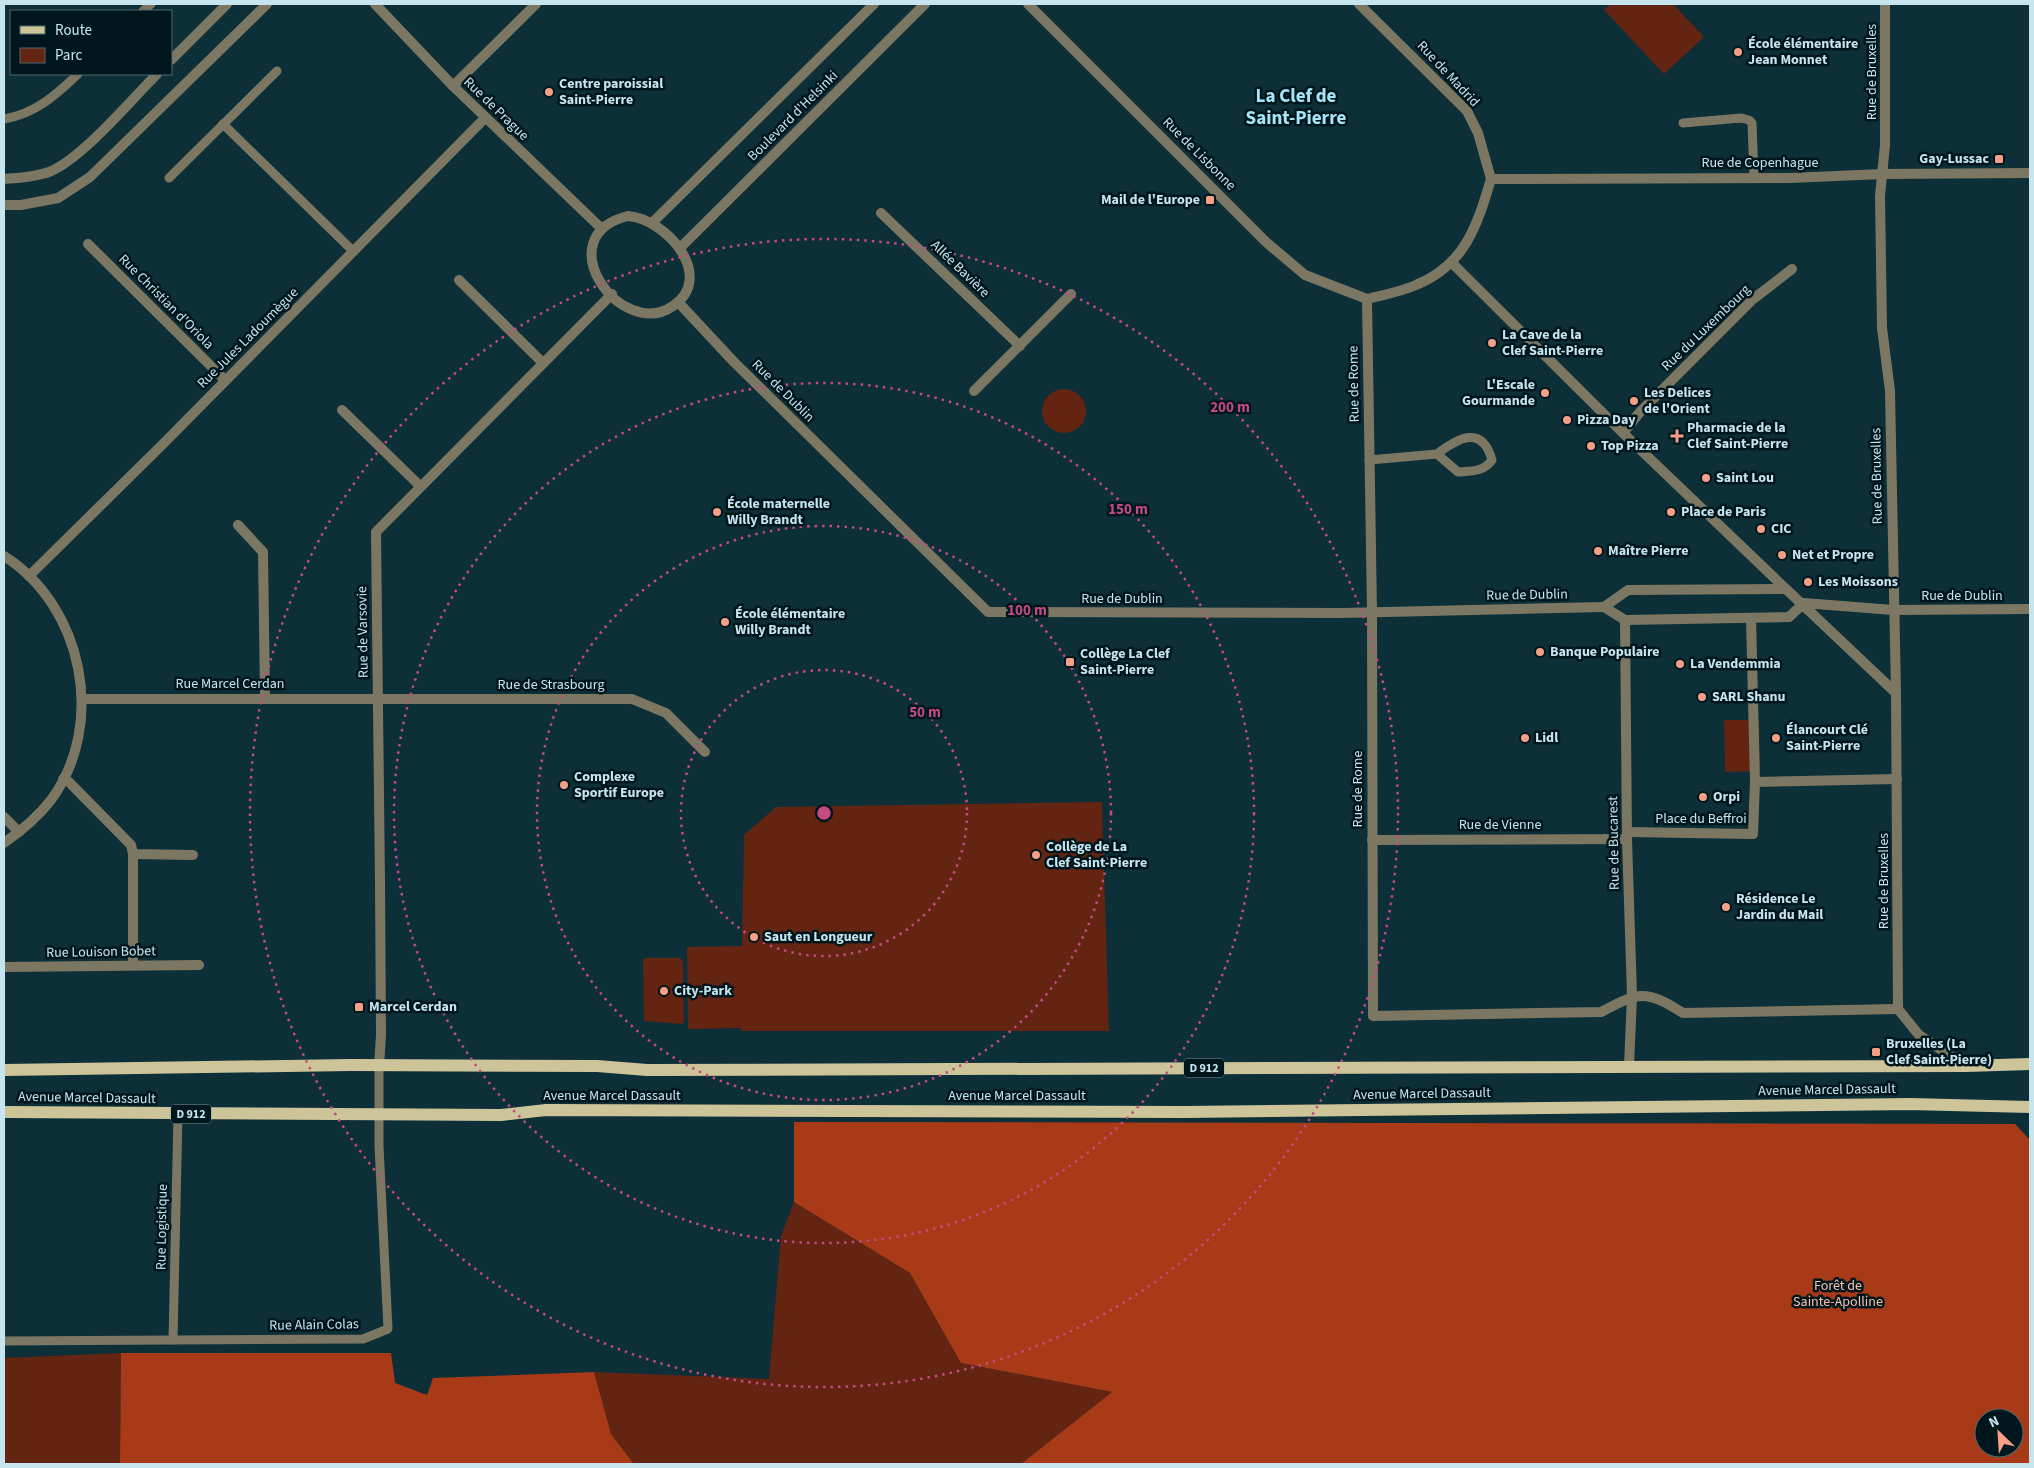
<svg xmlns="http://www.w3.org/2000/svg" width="2034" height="1468" font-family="'Source Sans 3',sans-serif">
<rect width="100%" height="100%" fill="#0d2f37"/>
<!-- green -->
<g fill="#632412">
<polygon points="1610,4 1673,4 1704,37 1664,74 1604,10"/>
<circle cx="1064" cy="411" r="22"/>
<polygon points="1724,720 1759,720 1760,771 1725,772"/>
<polygon points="1102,802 1109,1031 741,1031 741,1028 688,1029 687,947 742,946 744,835 776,807"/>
<polygon points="645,958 680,958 683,961 684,1021 682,1024 644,1021 643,961"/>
<polygon points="794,1202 910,1273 961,1363 1112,1392 1021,1464 634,1464 611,1434 594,1372 769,1379 781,1236"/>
<polygon points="121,1353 120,1464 4,1464 4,1358"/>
</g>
<!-- forest -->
<g fill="#a93a18" fill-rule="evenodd">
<path d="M794 1122 2015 1124 2030 1140V1464H1021L1112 1392 961 1363 910 1273 794 1202ZM1984 1418H2014V1448H1984Z"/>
<polygon points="121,1353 391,1353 395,1383 427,1395 433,1378 594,1372 611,1434 634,1464 120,1464"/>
</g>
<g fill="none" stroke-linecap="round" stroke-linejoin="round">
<!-- lane -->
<g stroke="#7c7763" stroke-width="9">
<polyline points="143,11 151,4"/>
<path d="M4 119C35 114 56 95 78 74"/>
<polyline points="1683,123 1741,118 1749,120 1752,123 1754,177"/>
<polyline points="223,124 353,251"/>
<polyline points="169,178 277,71"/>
<path d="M1369 460 1437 454 1458 472C1471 471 1484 472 1492 460 1482 424 1458 438 1437 454"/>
<polyline points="173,1340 178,1114"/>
<polyline points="4,1341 363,1339 388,1329 379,1146 379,1066"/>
</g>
<!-- street -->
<g stroke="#7c7763" stroke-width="10">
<polyline points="375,4 453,86 602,229"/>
<polyline points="1028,4 1266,242 1305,275 1367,299"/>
<polyline points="1359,4 1467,111 1478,133 1491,179"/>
<polyline points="1885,4 1885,145 1880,196 1882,328 1890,391 1896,693 1898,1009 1919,1035 1966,1066"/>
<polyline points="171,60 227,4"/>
<polyline points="453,86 536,4"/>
<path d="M4 179C18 178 35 177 49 172 81 160 132 99 157 74"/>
<polyline points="1491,179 1790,178 1882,174 2030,173"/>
<polyline points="4,205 21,205 58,198 90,177 267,4"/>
<polyline points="881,213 1020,346"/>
<path d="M628 216C667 219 716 277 673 306 621 342 546 236 628 216Z"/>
<polyline points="653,222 874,4"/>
<polyline points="88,244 225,380"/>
<polyline points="680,248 925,4"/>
<polyline points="1452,263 1623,433 1786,589"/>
<polyline points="459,280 543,363"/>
<path d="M1367 299 1372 612 1373 1016 1601 1012C1639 992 1645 989 1683 1013L1898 1009"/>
<path d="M1367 299C1383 295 1400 292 1416 285 1465 265 1477 226 1491 179"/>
<polyline points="678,302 734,362 988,612 1342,613 1604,607"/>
<polyline points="974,391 1071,294"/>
<polyline points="342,410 420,486"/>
<polyline points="1623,433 1640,412 1752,300 1792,269"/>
<polyline points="238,525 263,552 265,697"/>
<path d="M4 556C83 606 107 724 51 800 38 817 21 831 4 843"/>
<polyline points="29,576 163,444 485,118"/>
<polyline points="1625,620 1627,839 1632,996 1629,1066"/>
<polyline points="1896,693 1786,589 1628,590 1604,607 1625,620 1789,617 1804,603 1893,610 2030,609"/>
<polyline points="83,699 632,699 666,713 705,752"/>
<polyline points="63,779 69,782 131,845 133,854 193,855"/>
<polyline points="1755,782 1897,779"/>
<polyline points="4,817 19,832"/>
<polyline points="1627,832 1753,834 1755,782 1751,618"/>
<polyline points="1372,840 1627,839"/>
<polyline points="133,854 133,965"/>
<polyline points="4,967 199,965"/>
<polyline points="379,1066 381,1035 380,882 376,532 612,294"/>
</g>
<!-- primary -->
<g stroke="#cec49a" stroke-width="12">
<polyline points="4,1070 350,1065 597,1066 647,1070 1966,1066 2030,1064"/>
<polyline points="4,1112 501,1115 546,1110 1186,1112 1910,1104 2030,1107"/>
</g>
</g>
<!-- distance rings -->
<g fill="none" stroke="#c34b80" stroke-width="2.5" stroke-dasharray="2.5 5">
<circle cx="824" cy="813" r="143"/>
<circle cx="824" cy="813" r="287"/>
<circle cx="824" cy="813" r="430"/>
<circle cx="824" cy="813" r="574"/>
</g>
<!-- markers -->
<g fill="#f49f86" stroke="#00161d" stroke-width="2">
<circle cx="1738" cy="52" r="5"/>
<circle cx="549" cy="92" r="5"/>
<rect x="1994" y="154" width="10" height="10" rx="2.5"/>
<rect x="1205" y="195" width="10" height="10" rx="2.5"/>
<circle cx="1492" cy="343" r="5"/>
<circle cx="1545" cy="393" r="5"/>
<circle cx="1634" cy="401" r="5"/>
<circle cx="1567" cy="420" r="5"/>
<path d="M1674.5 428.5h5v5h5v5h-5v5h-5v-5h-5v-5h5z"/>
<circle cx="1591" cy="446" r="5"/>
<circle cx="1706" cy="478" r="5"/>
<circle cx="717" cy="512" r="5"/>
<circle cx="1671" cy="512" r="5"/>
<circle cx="1761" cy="529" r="5"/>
<circle cx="1598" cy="551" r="5"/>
<circle cx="1782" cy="555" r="5"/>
<circle cx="1808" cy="582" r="5"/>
<circle cx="725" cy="622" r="5"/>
<circle cx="1540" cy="652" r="5"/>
<rect x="1065" y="657" width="10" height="10" rx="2.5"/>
<circle cx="1680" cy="664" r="5"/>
<circle cx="1702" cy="697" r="5"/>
<circle cx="1525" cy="738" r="5"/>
<circle cx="1776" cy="738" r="5"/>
<circle cx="564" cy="785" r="5"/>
<circle cx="1703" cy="797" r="5"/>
<circle cx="1036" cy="855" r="5"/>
<circle cx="1726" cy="907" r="5"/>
<circle cx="754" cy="937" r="5"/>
<circle cx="664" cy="991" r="5"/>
<rect x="354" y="1002" width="10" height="10" rx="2.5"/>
<rect x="1871" y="1047" width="10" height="10" rx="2.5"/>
</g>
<g text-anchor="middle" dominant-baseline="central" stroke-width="5" stroke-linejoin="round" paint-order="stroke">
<!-- shield labels -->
<g fill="#00161d" stroke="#8ba7af" stroke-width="1">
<rect x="1184" y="1058.5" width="40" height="19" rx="4"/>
<rect x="171" y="1104.5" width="40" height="19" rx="4"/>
</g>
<g font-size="12" font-weight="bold" fill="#c7e5ee">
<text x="1204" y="1068">D 912</text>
<text x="191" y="1114">D 912</text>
</g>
<!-- poi labels -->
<g font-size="14" font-weight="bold" fill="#c7e5ee" stroke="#00161d" text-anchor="start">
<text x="1748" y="44">École élémentaire<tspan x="1748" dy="16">Jean Monnet</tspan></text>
<text x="559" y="84">Centre paroissial<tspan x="559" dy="16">Saint-Pierre</tspan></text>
<text x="1989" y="159" text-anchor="end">Gay-Lussac</text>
<text x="1200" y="200" text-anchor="end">Mail de l'Europe</text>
<text x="1502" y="335">La Cave de la<tspan x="1502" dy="16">Clef Saint-Pierre</tspan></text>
<text x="1535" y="385" text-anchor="end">L'Escale<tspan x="1535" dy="16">Gourmande</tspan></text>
<text x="1644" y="393">Les Delices<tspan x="1644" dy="16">de l'Orient</tspan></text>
<text x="1577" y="420">Pizza Day</text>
<text x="1687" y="428">Pharmacie de la<tspan x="1687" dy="16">Clef Saint-Pierre</tspan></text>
<text x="1601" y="446">Top Pizza</text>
<text x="1716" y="478">Saint Lou</text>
<text x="727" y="504">École maternelle<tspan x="727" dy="16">Willy Brandt</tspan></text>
<text x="1681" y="512">Place de Paris</text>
<text x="1771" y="529">CIC</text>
<text x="1608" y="551">Maître Pierre</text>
<text x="1792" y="555">Net et Propre</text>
<text x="1818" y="582">Les Moissons</text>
<text x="735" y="614">École élémentaire<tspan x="735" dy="16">Willy Brandt</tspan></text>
<text x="1550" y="652">Banque Populaire</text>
<text x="1080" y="654">Collège La Clef<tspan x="1080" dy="16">Saint-Pierre</tspan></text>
<text x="1690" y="664">La Vendemmia</text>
<text x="1712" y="697">SARL Shanu</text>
<text x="1786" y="730">Élancourt Clé<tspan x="1786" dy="16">Saint-Pierre</tspan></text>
<text x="1535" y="738">Lidl</text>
<text x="574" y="777">Complexe<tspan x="574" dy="16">Sportif Europe</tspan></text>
<text x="1713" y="797">Orpi</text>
<text x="1046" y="847">Collège de La<tspan x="1046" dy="16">Clef Saint-Pierre</tspan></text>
<text x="1736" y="899">Résidence Le<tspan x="1736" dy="16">Jardin du Mail</tspan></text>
<text x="764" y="937">Saut en Longueur</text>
<text x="674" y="991">City-Park</text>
<text x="369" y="1007">Marcel Cerdan</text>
<text x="1886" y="1044">Bruxelles (La<tspan x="1886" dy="16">Clef Saint-Pierre)</tspan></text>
</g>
<!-- street labels -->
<g font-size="14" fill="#c7e5ee" stroke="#00161d">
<text transform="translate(1872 72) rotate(-90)">Rue de Bruxelles</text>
<text transform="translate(1448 74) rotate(47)">Rue de Madrid</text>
<text transform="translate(496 109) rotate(44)">Rue de Prague</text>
<text transform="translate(793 116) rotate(-45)">Boulevard d'Helsinki</text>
<text transform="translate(1199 154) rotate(45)">Rue de Lisbonne</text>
<text x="1760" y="163">Rue de Copenhague</text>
<text transform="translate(960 269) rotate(44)">Allée Bavière</text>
<text transform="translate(166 302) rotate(45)">Rue Christian d'Oriola</text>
<text transform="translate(1706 328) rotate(-44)">Rue du Luxembourg</text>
<text transform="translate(248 338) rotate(-45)">Rue Jules Ladoumègue</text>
<text transform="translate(1354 384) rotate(-91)">Rue de Rome</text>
<text transform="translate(783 391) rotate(45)">Rue de Dublin</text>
<text transform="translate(1877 476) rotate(-91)">Rue de Bruxelles</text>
<text transform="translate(1527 595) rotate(-1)">Rue de Dublin</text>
<text x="1962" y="596">Rue de Dublin</text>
<text x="1122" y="599">Rue de Dublin</text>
<text transform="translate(363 632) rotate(-91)">Rue de Varsovie</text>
<text x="230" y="684">Rue Marcel Cerdan</text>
<text x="551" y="685">Rue de Strasbourg</text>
<text transform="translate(1358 789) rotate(-90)">Rue de Rome</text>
<text x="1701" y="819">Place du Beffroi</text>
<text x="1500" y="825">Rue de Vienne</text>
<text transform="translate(1614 843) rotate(-91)">Rue de Bucarest</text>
<text transform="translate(1884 881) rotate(-90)">Rue de Bruxelles</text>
<text transform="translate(101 952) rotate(-1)">Rue Louison Bobet</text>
<text transform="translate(1827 1090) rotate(-1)">Avenue Marcel Dassault</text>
<text transform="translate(1422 1094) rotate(-1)">Avenue Marcel Dassault</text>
<text x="612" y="1096">Avenue Marcel Dassault</text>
<text x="1017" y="1096">Avenue Marcel Dassault</text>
<text transform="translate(87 1098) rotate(1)">Avenue Marcel Dassault</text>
<text transform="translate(162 1227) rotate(-89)">Rue Logistique</text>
<text transform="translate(314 1325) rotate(-1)">Rue Alain Colas</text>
</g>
<!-- park labels -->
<g font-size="14" fill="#fcc0af" stroke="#00161d">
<text x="1838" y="1286">Forêt de<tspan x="1838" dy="16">Sainte-Apolline</tspan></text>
</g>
<!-- district labels -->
<g font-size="19" font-weight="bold" fill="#a5e5f7" stroke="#00161d">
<text x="1296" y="96">La Clef de<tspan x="1296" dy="22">Saint-Pierre</tspan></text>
</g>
</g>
<circle cx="824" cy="813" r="8" fill="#c34b80" stroke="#00161d" stroke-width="2.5"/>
<g font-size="15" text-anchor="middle" font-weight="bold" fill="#c34b80" stroke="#00161d" stroke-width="5" stroke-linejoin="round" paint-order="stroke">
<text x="1230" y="412">200 m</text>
<text x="1128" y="514">150 m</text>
<text x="1027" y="615">100 m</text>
<text x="925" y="717">50 m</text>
</g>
<!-- border -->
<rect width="2034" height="1468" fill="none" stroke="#c7e5ee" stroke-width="10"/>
<!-- legend -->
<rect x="10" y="10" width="162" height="65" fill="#00161d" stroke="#506971"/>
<rect x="20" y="26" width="25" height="8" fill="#cec49a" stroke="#506971"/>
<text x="55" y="35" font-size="15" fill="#c7e5ee">Route</text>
<rect x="20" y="48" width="25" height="15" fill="#632412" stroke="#506971"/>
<text x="55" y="60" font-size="15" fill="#c7e5ee">Parc</text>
<!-- north arrow -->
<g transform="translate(1999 1433) rotate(335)"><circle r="24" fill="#00161d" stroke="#506971"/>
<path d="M0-4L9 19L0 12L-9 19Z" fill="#f49f86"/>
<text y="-8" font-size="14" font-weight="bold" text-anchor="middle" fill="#c7e5ee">N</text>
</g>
</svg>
